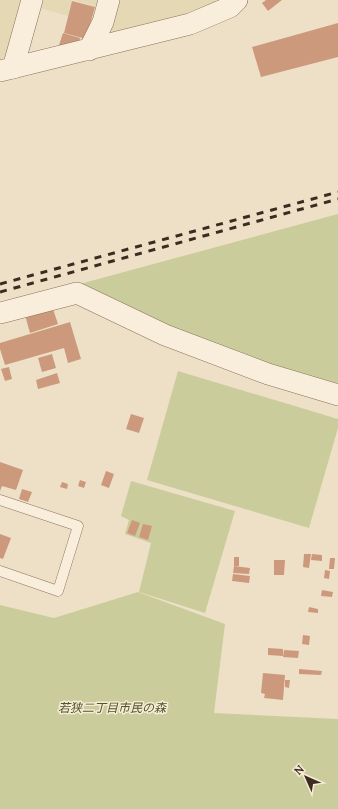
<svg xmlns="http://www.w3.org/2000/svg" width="338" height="809" font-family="Lora,'Noto Sans JP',serif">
<rect width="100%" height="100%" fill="#eee0c7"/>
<!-- farmland -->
<g fill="#e4d9b4">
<polygon points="0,0 26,0 13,49 0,61"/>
<polygon points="42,0 102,0 100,8 72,0 68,16 40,8"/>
<polygon points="113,0 215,0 219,6 103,38"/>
</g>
<!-- green -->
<g fill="#cacd9b">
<polygon points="338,214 338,387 211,345 76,285"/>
<polygon points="178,371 338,419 338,428 309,528 147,480"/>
<polygon points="131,481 235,511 205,613 139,592 151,543 125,534 129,520 121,516"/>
<polygon points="138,592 225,624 214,713 338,719 338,809 0,809 0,605 54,618"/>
</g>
<!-- building -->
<g fill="#cc997d">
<polygon points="266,0 282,0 268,11 262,3"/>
<polygon points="72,1 95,7 86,39 64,33"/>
<polygon points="338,23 338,57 261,77 252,47"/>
<polygon points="63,33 80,38 79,45 58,48"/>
<polygon points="52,306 58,324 30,333 25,315"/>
<polygon points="70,322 81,359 68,363 64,348 5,365 0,349 0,343"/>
<polygon points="52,354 56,368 42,372 38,358"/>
<polygon points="9,367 12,379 5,381 1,369"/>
<polygon points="57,373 60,383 38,389 36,380"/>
<polygon points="131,414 144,418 139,433 126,429"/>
<polygon points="0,462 23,470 16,490 2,486 0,491"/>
<polygon points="106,471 114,474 109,488 101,485"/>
<polygon points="80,480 86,482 84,488 78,486"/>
<polygon points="62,482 68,484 67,489 60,487"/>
<polygon points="22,489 32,492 28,502 19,499"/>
<polygon points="132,520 140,523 135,536 127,533"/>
<polygon points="143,524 152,526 148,540 139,537"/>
<polygon points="0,534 11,538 3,559 0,558"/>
<polygon points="304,554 311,554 309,568 303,567"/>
<polygon points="312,554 322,555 322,561 311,560"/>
<rect x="234" y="557" width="5" height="9"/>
<polygon points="330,558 335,558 334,569 329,569"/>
<polygon points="274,560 285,560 284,575 274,575"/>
<polygon points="234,566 250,568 249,574 233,573"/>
<polygon points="325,570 330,571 329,579 324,578"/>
<polygon points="233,574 250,576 249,583 232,581"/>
<polygon points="322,590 333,592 332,597 321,596"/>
<polygon points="309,607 318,609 318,613 308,612"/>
<polygon points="303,635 310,636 309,645 302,644"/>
<polygon points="268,648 283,649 283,656 268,655"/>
<polygon points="284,650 299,651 298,658 283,657"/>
<polygon points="299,669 322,671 321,675 299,674"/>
<polygon points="263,673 285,675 283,700 264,698 265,694 261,693"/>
<polygon points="285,680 290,680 289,688 285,687"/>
</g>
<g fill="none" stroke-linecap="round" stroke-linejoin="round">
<!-- service casing -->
<g stroke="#8a725c" stroke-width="11">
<polyline id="service" points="0,500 78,526 58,591 0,571"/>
</g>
<!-- minor casing -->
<g stroke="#8a725c" stroke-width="22">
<g id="minor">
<polyline points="89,50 103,22 109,0"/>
<polyline points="13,68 32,0"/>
<polyline points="0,71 190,24 230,7 237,0"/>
<polyline points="0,313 77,293 165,335 268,374 338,395"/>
</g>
</g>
<!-- service -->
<use href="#service" stroke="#f9eedb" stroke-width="10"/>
<!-- minor -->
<use href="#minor" stroke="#f9eedb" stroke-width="21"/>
<!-- rail -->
<g stroke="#3b2b20" stroke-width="3" stroke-dasharray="7 7" stroke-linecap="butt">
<polyline points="0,284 338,192"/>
<polyline points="0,292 338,199"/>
</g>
</g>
<g text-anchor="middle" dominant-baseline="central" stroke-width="3" stroke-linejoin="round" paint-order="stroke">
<!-- park labels -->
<g font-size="12" font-style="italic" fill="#4e5727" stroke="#f6ebd7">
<text x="112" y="707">若狭二丁目市民の森</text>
</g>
</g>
<!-- north arrow -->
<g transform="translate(306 777) rotate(315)" stroke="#f6ebd7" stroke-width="3" paint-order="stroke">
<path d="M0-3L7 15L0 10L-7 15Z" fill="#3b2b20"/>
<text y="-6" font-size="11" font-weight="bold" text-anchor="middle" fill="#3b2b20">N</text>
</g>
</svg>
